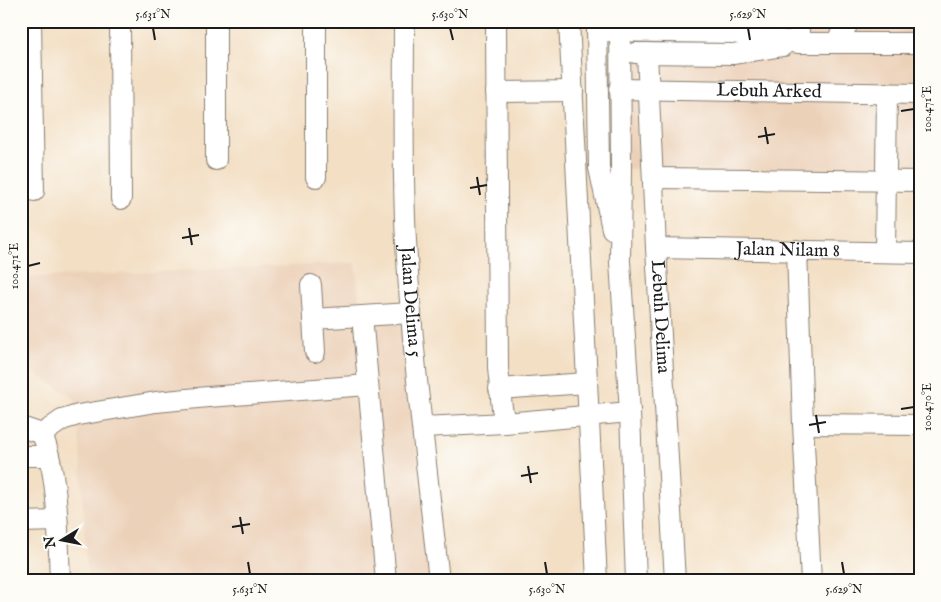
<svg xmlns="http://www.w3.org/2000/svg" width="941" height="602" font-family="'IM FELL English',serif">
<rect width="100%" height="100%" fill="#fdfcf7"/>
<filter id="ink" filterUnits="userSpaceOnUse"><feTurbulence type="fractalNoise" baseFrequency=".02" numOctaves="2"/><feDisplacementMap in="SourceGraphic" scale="10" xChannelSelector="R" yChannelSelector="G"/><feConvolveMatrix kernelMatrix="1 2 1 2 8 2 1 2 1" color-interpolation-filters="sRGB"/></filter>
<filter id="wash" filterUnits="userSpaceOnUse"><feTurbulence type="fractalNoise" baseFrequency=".0096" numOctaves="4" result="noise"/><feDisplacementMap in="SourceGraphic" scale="20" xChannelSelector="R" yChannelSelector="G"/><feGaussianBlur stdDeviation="1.12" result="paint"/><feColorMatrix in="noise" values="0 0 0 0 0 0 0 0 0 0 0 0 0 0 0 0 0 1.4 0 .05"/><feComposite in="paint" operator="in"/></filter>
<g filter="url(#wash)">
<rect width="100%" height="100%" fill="#f3dfc4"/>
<!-- built -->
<g fill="#ecd1b9">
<polygon points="625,21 920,21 920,173 624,169"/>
<polygon points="356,263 359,304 401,302 429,581 87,581 80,445 75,399 21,364 21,278"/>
</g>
</g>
<g filter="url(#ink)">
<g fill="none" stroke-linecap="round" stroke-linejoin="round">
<!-- minor casing -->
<g stroke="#887e70" stroke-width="22">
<g id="minor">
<polyline points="31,21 34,191"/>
<polyline points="120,21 121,199"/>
<polyline points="216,21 216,160"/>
<path id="s1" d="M404 21C404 94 402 168 406 241 412 355 427 468 439 581"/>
<polyline points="496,21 498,368 502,408 505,423"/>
<polyline points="569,21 597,581"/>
<polyline points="597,21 599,168 612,229"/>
<polyline points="620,21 621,168 620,262 630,412 636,581"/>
<polyline points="798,21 800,43"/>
<polyline points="597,31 734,33 800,43 920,43"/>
<polyline points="835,43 850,21"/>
<polyline points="635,53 734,54 783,46"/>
<path id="s2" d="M647 53 656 248 675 581"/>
<path id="s3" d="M619 89 920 94"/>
<polyline points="496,92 573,91"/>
<polyline points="316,177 316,21"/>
<polyline points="654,178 920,181"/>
<path id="s4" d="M656 248 920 253"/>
<polyline points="797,250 803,424 811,581"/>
<polyline points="885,252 887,93"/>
<polyline points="311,285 315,352"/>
<polyline points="362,316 386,581"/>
<polyline points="313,319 411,313"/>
<polyline points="499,389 587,383"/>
<polyline points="803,424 920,425"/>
<polyline points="21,427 42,434"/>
<polyline points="423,427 505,423 630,412"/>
<polyline points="42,434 62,420 78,415 156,402 208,397 368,385"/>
<path d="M42 434C59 475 58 536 60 581"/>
<polyline points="21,456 49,456"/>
<polyline points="21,522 57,521"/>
</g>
</g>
<!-- minor -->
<use href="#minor" stroke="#fff" stroke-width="20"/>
</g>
</g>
<!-- ticks -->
<path fill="none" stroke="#1c1c1c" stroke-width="2" d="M153 28 155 40M450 28 453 40M748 28 750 40M901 111 914 109M765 127 768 144M758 137 775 134M477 177 480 195M470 188 487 185M189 228 192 245M182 238 199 235M28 266 40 263M901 409 914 407M816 415 819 433M809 425 826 422M528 466 531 483M521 476 538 473M240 517 243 534M232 527 250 524M248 562 250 574M545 562 547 574M842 562 844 574"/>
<g text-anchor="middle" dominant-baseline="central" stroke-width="4" stroke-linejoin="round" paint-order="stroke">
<!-- street labels -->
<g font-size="19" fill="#1c1c1c" stroke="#fdfcf7">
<text stroke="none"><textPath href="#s3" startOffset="150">Lebuh Arked</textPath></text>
<text stroke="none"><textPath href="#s4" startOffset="132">Jalan Nilam 8</textPath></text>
<text stroke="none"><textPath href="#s1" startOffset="281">Jalan Delima 5</textPath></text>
<text stroke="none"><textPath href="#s2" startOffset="264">Lebuh Delima</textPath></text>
</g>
</g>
<!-- margin -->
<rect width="941" height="602" fill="none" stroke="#fdfcf7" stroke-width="55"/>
<!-- north arrow -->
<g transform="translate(62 540) rotate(260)" stroke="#fdfcf7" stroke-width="4" paint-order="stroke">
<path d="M0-4L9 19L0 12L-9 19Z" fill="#1c1c1c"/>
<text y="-8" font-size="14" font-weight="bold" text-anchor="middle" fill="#1c1c1c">N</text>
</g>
<rect x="28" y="28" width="886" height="546" fill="none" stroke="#1c1c1c" stroke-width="2"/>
<g font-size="12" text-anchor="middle" fill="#1c1c1c">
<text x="153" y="18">5.631°N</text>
<text x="450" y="18">5.630°N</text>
<text x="748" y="18">5.629°N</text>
<text transform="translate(927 109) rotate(-90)" y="4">100.471°E</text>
<text transform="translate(14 266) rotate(-90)" y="4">100.471°E</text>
<text transform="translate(927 407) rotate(-90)" y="4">100.470°E</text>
<text x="250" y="593">5.631°N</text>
<text x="547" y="593">5.630°N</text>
<text x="844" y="593">5.629°N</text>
</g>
</svg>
